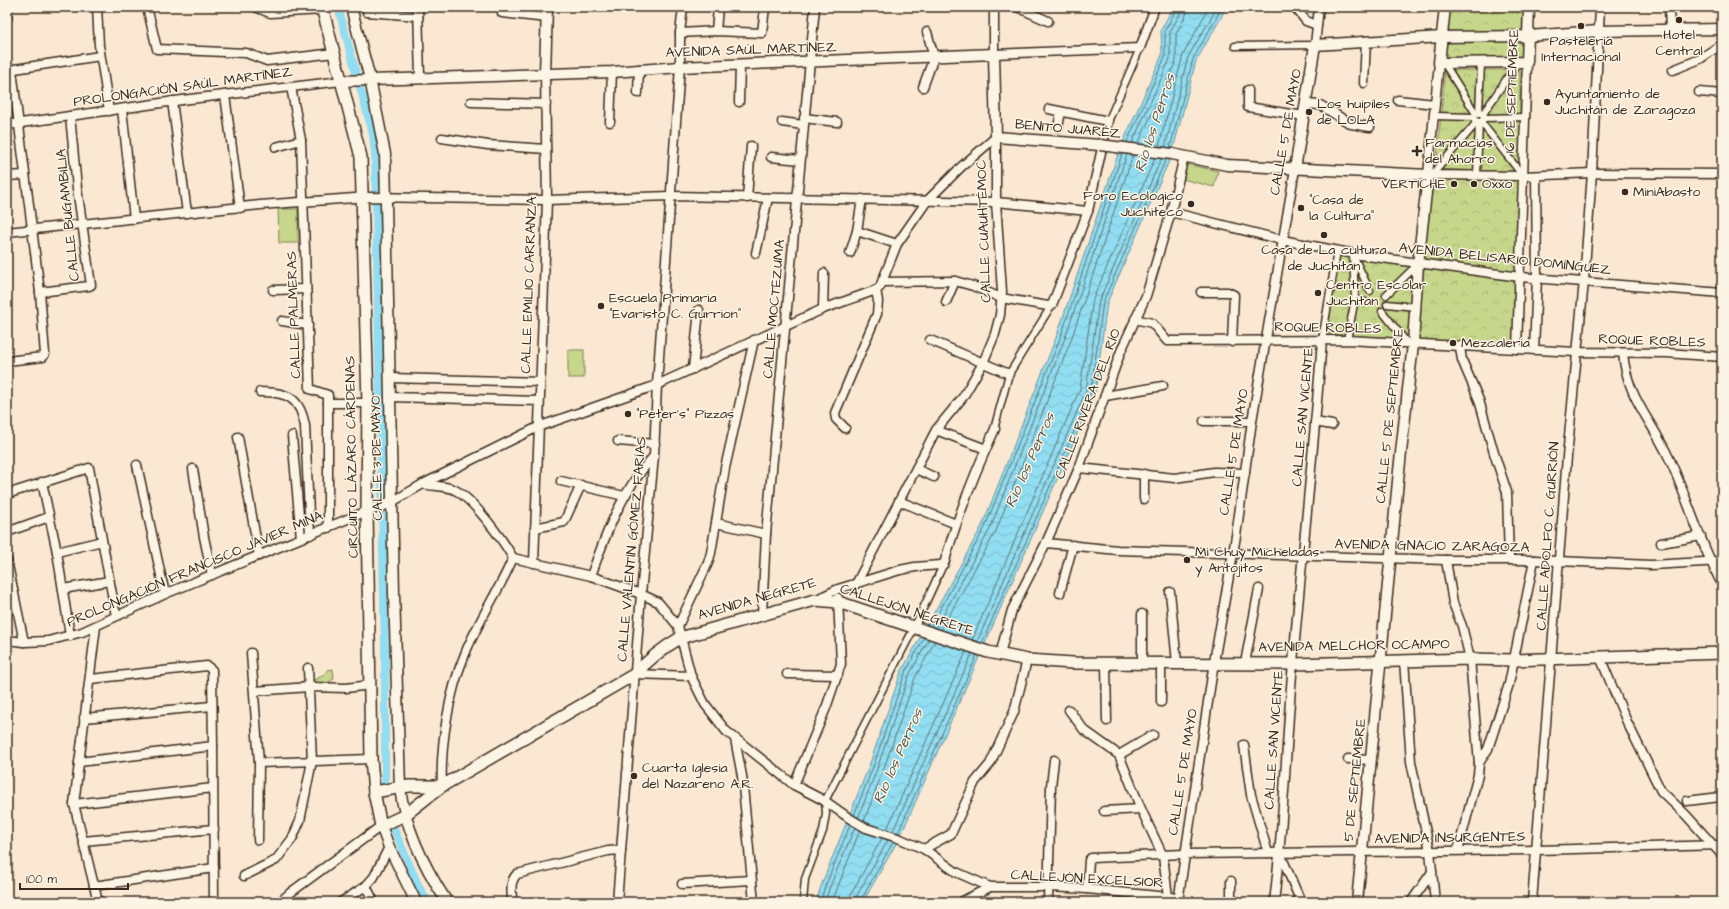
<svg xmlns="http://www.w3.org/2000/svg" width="1729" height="909" font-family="'Architects Daughter',sans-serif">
<defs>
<pattern id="park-crowns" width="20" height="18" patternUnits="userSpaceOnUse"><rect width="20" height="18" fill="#c6d68a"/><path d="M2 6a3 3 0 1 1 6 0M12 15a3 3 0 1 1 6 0" fill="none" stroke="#abb877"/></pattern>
<pattern id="water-waves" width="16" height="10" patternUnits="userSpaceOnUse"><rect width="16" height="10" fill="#91ddf1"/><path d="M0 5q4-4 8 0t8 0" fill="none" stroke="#7ebece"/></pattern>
</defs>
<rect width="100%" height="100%" fill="#fbe8d2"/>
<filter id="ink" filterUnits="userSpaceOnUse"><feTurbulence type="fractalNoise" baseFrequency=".025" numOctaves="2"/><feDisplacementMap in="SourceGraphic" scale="8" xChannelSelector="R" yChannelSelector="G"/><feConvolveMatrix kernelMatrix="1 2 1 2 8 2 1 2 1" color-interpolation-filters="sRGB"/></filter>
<g filter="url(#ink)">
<!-- park -->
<g fill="url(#park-crowns)" stroke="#808054">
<polygon points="1445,7 1529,7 1527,62 1439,63"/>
<polygon points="1445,70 1520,70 1520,173 1436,169"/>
<polygon points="1428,175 1523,176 1517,349 1460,347 1409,339 1328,334 1337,252 1418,264"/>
<polygon points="333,669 334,679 321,687 314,686 314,680 324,675 327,670"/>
</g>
<!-- pitch -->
<g fill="#c6d68a" stroke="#808054">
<polygon points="1186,164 1218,171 1214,187 1182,179"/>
<polygon points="278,209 298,209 298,243 279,243"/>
<rect x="568" y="350" width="16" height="28"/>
</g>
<!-- water -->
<polygon fill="url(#water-waves)" stroke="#6f959d" points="1173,7 1225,7 1222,16 1196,61 1172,154 1107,303 1095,393 901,835 863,902 816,902 821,886 869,766 901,672 982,526 1057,335 1119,151 1162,55 1161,30"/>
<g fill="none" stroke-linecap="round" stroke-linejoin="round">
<!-- shore -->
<g stroke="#5d7272" stroke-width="1">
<polyline points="1127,142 1165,57 1165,31 1177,7"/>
<polyline points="1132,143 1170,59 1170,32 1181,12 1182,7"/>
<polyline points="1138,144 1176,61 1176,34 1186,15 1188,7"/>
<polyline points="1159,146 1183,55 1209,7"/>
<polyline points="1165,147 1188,57 1214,13 1215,7"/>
<polyline points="1170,148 1193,59 1218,15 1220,7"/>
<polyline points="931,626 985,527 1061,336 1122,154"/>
<polyline points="936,628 990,529 1065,338 1127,154"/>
<polyline points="941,630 996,531 1071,340 1133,155"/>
<polyline points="972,640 1080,389 1093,299 1155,158"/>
<polyline points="977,642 1086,391 1099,301 1161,159"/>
<polyline points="982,643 1091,392 1103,302 1166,159"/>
<polyline points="854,815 873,767 905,673 924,638"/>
<polyline points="858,818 877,769 909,675 929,639"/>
<polyline points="864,821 883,771 915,678 935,641"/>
<polyline points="887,829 966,652"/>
<polyline points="893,831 972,654"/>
<polyline points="898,833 977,655"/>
<polyline points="820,902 825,887 850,825"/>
<polyline points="825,902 829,889 855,827"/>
<polyline points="832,902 860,830"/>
<polyline points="849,902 851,894 882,838"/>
<polyline points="855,902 856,897 888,840"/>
<polyline points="860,902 893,842"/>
</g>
<!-- canal -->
<g stroke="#91ddf1" stroke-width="8">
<polyline points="338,7 373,134 375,152 385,650 385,791"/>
<polyline points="394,829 419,887 428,902"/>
</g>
<!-- pedestrian casing -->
<g stroke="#3b2a1e" stroke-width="9">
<g id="pedestrian">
<polyline points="1235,46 1315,45"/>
<polyline points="1444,63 1476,114 1474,117 1475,121 1479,122 1482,121 1484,118 1483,114 1479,113 1476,114"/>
<polyline points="1479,113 1481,63"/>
<polyline points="1483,114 1518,62"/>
<polyline points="1434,116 1474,117"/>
<polyline points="1484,118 1526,117"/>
<polyline points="1481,122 1523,176"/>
<polyline points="1107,124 1141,46"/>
<polyline points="1432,175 1477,122"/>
<polyline points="1477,175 1479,122"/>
<polyline points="1354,257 1370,291"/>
<polyline points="1386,295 1418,264"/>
<polyline points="1355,299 1365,302"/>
<polyline points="1387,304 1415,307"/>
<polyline points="1382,311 1408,344"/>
<polyline points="1322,340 1337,251"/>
<polyline points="1347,340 1355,299 1353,254"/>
<polyline points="993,433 1009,374 1053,303"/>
<polyline points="803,902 805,879 823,831 826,814 825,801 914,628 944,563"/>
</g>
</g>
<!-- minor casing -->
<g stroke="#3b2a1e" stroke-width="11">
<g id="minor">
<polyline points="97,7 99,45 109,111"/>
<polyline points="147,7 157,49 246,53 267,61 334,53"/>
<polyline points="255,7 270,13 323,10"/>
<polyline points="418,7 420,78"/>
<polyline points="994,7 994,54 1140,48 1155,7"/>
<polyline points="1017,7 1048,21"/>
<polyline points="1295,7 1306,21 1317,25"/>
<polyline points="1669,7 1670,30"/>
<polyline points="367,12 418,16"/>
<polyline points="502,13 547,18"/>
<polyline points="7,19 8,7"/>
<polyline points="716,31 718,7"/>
<polyline points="680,33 716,31 762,33 765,7"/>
<polyline points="1315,45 1319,7"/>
<polyline points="1439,63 1428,175 1523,176 1592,173 1722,174"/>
<polyline points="8,70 100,56"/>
<polyline points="1673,70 1700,59 1722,44"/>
<polyline points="1364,83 1366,41"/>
<polyline points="291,87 301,140 310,389 328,395 328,528"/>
<polyline points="923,87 934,57 927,32"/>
<polyline points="1248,90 1248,107 1304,116"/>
<polyline points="1699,92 1722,94"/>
<polyline points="638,93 639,69"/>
<polyline points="225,95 240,208"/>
<polyline points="1398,100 1435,104"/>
<polyline points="172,101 187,213"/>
<polyline points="471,102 546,104"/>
<polyline points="739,102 740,65"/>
<polyline points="1305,104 1320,105 1351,124 1370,127"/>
<polyline points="122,109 134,219"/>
<polyline points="804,118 837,122"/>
<polyline points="610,122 612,72"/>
<polyline points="782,122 803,125"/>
<polyline points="7,125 182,100 341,81"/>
<polyline points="1058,127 1061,112"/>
<polyline points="442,138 488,145 546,149"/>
<polyline points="276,147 301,140"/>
<polyline points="771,157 800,160"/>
<polyline points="7,176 25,175"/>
<polyline points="747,198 751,146"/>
<polyline points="1171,212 1282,240 1360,255 1520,277 1722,293"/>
<polyline points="857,231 897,244"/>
<polyline points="7,232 260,205 368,197 547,200 671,196 996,202 1088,211"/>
<polyline points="756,253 768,198"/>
<polyline points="850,253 857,231 862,199"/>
<polyline points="882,282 955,281 973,286 1001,298 1048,306 1052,305 1088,211 1108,121 1049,109"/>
<polyline points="273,290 306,289"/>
<polyline points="40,292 89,286 91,285 77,188 70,116"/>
<polyline points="1201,292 1228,292 1234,295 1232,342"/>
<polyline points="946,302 955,281"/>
<polyline points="823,309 824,273"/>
<polyline points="1135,319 1152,323 1167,341 1347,340 1576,352 1667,353 1722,357"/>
<polyline points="282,321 308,325"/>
<polyline points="930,340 1009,374"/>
<polyline points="1460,347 1462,360 1479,400 1494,453 1507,492 1509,560"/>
<polyline points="1517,349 1527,62"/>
<polyline points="1534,350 1537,278 1536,176"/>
<path d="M1623 353C1627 398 1651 419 1669 458 1688 499 1700 544 1722 584"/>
<polyline points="7,361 43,357 45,354 40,292 12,70"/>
<polyline points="693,369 699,310"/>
<polyline points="390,378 540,382"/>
<path d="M260 392C287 392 300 397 305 426L310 535"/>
<polyline points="1105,396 1163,386"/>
<polyline points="390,397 539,401"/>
<polyline points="328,403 368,403"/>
<polyline points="1204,421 1252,421"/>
<polyline points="1315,422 1332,425"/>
<polyline points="845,428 836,419 835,413 877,314 878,301 876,290"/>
<polyline points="936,430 986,449"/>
<polyline points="292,436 301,538"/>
<polyline points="238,437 259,556"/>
<polyline points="618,441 655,444"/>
<polyline points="137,465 165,594"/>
<polyline points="1079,468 1175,478 1214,472 1245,473"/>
<polyline points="193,469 204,537 212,575"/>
<polyline points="916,469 934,477"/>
<polyline points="561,481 624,496"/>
<polyline points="42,482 57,552 70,636"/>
<path d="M423 484C432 486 444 486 453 489 472 497 503 540 513 558 499 591 478 621 465 654 449 692 440 745 442 786"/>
<polyline points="7,494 89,468 116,616"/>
<polyline points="1144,499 1144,474"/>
<polyline points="899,501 956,524"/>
<polyline points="392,502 423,484 538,427 657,385 823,309 876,290 880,287 882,282 897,244 927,201 961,167 996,137"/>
<polyline points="716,523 766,534"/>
<polyline points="535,528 564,522 581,485"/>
<polyline points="7,532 49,517"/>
<polyline points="1046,543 1118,550 1446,560 1534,560 1651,565 1722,561"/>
<polyline points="1661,543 1701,536"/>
<polyline points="57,552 102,541"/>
<polyline points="513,558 591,576 641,594 658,602 678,626 691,676 705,704 726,731 794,785 825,801 849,818 866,828 898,838 924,849 956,872 990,887 1049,887 1087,889 1178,898"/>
<polyline points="7,560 24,642"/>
<polyline points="1446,560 1453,603 1462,626 1470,659 1479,763"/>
<polyline points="534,563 547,200 545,74"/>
<path d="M591 576C606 533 622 490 654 456"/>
<polyline points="856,584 936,430 963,397 983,363 995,334 1000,315 1002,291 996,202 996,137"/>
<polyline points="63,589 109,581"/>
<polyline points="1170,592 1177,663"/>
<polyline points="1060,593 1073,545"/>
<path d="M815 600 838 589 900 570 915 567 940 565 944 564C957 518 975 472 995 429"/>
<polyline points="762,614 766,534 815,7"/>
<polyline points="1142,614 1142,664"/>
<polyline points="96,626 74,804 98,902"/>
<polyline points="678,626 708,563 711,553 725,468 754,340"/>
<polyline points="7,640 24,642 48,641 82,632 165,594 367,511"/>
<polyline points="251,653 259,763 258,840"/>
<polyline points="1000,654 1012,610 1046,543 1079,468 1121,351 1146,296 1171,212 1184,156"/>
<polyline points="1600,657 1627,722 1661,791 1686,815 1722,855"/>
<polyline points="1404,660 1411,762 1430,851 1435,902"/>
<polyline points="1245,663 1259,589"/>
<polyline points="1106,664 1107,721"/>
<polyline points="1161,664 1161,702"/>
<polyline points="635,674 691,676"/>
<polyline points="787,674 838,675"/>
<polyline points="255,691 309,687 346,688 370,685"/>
<polyline points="1069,710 1084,730 1119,755 1141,809 1163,856 1168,897"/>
<polyline points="84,718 212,706"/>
<polyline points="735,739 742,776 754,902"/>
<polyline points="1244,745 1251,795 1268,853"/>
<polyline points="213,746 214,902"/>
<polyline points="1119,755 1153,735"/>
<polyline points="1348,759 1370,760"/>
<polyline points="79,762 213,746 212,670 207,666 91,679"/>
<polyline points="259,763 371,759"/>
<polyline points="794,785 826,708 841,664 838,598"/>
<polyline points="1687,801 1720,797"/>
<polyline points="74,804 213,788"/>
<polyline points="1104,811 1141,809"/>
<polyline points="83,841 214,829"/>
<polyline points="924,849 951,834 975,782 990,764 1014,712 1027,660"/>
<polyline points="1458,850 1478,775 1479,763 1488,749 1509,684 1534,560"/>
<polyline points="1280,853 1301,902"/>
<polyline points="244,876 276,860 292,839 300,821 312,761 308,668"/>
<polyline points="682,884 751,880"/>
<polyline points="94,886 214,868"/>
<polyline points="366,886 374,902"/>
<polyline points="1087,889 1089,860 1091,858 1184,854 1537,850 1722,845"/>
<polyline points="280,902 290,893 381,826"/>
<polyline points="341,902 366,886 374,877 389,847"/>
<path d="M512 902C512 891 509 882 517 874L608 851 621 850"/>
<polyline points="617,902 641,594 654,456 657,385 680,67 680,33 683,7"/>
<polyline points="961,902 990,887"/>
<polyline points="1048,902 1051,786 1054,760"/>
<polyline points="1178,902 1214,662 1236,536 1252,421 1295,169"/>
<polyline points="1231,902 1231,881"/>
<path d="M1274 902C1284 823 1286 743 1293 663 1302 556 1314 448 1322 340"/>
<polyline points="1411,902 1432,872"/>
<polyline points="1532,902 1567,457 1584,281 1592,173 1600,7"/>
</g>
</g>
<!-- tertiary casing -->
<g stroke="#3b2a1e" stroke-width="13">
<g id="tertiary">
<path d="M351 7 370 79 385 154 394 593 400 788C405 828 425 868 447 902"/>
<polyline points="1445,7 1439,63 1527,62 1529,7"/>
<polyline points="545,74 547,7"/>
<polyline points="341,81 612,72 680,67 994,54 996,137 1100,145"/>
<polyline points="1172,154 1227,165 1428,175 1418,264 1413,344 1399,471 1357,902"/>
<polyline points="1295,169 1315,45 1442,37 1528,36 1599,31 1722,29"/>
<polyline points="367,511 392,502"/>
<polyline points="381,826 389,847 416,902"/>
</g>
</g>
<!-- secondary casing -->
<g stroke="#3b2a1e" stroke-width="14">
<g id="secondary">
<path d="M322 7 361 157 368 403 367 511 371 759 374 792 381 826 405 815 442 786 635 674C649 659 663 648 680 638L815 600 838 602 988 652 1027 660 1073 663 1293 664 1470 659 1513 660 1722 653"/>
<polyline points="374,792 409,786 442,786"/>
</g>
</g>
<!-- pedestrian -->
<use href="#pedestrian" stroke="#fcf5e5" stroke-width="6"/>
<!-- minor -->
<use href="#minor" stroke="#fcf5e5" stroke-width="8"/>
<!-- tertiary -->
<use href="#tertiary" stroke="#fcf5e5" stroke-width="10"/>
<!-- secondary -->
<use href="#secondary" stroke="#fcf5e5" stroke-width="11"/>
<!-- tertiary-bridge casing -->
<g stroke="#3b2a1e" stroke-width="13" stroke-linecap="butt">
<polyline id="tertiary-bridge" points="1100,145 1172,154"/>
</g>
<!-- tertiary-bridge -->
<use href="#tertiary-bridge" stroke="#fcf5e5" stroke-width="10"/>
</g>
</g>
<!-- markers -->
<g fill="#3b2a1e" stroke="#fcf5e5" stroke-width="1.5">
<circle cx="1679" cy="20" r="4"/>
<circle cx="1581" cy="26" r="4"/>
<circle cx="1547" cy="102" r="4"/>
<circle cx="1309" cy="112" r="4"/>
<path d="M1415 145h4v4h4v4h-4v4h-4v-4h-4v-4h4z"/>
<circle cx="1454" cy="184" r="4"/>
<circle cx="1474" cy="184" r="4"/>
<circle cx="1625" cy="192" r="4"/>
<circle cx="1191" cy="204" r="4"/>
<circle cx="1301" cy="208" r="4"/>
<circle cx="1324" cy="235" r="4"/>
<circle cx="1318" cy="293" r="4"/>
<circle cx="601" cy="306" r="4"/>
<circle cx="1453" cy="343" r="4"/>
<circle cx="628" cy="414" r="4"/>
<circle cx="1187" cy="560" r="4"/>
<circle cx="634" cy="776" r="4"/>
</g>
<g text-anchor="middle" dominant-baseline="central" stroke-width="3" stroke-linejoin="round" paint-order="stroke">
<!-- poi labels -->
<g font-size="14" fill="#3b2a1e" stroke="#fcf5e5" text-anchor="start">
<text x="1679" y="35" text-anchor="middle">Hotel<tspan x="1679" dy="16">Central</tspan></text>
<text x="1581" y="41" text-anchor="middle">Pastelería<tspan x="1581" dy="16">Internacional</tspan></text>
<text x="1555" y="94">Ayuntamiento de<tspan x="1555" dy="16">Juchitán de Zaragoza</tspan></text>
<text x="1317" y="104">Los huipiles<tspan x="1317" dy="16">de LOLA</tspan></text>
<text x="1425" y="143">Farmacias<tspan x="1425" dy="16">del Ahorro</tspan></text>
<text x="1446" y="184" text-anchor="end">VERTICHE</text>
<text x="1482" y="184">Oxxo</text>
<text x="1633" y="192">MiniAbasto</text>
<text x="1183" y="196" text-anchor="end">Foro Ecologico<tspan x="1183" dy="16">Juchiteco</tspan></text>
<text x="1309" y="200">"Casa de<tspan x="1309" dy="16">la Cultura"</tspan></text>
<text x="1324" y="250" text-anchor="middle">Casa de La cultura<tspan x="1324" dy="16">de Juchitan</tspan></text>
<text x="1326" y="285">Centro Escolar<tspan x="1326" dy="16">Juchitan</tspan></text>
<text x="609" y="298">Escuela Primaria<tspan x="609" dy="16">"Evaristo C. Gurrion"</tspan></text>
<text x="1461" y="343">Mezcalería</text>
<text x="636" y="414">"Peter's" Pizzas</text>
<text x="1195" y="552">Mi Chuy Micheladas<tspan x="1195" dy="16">y Antojitos</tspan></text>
<text x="642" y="768">Cuarta Iglesia<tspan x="642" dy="16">del Nazareno A.R.</tspan></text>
</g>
<!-- street labels -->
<g font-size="14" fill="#3b2a1e" stroke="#fcf5e5">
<text transform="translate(751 50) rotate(-2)">AVENIDA SAÚL MARTÍNEZ</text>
<text transform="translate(183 87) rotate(-8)">PROLONGACIÓN SAÚL MARTÍNEZ</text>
<text transform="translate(1512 91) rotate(-88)">16 DE SEPTIEMBRE</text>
<text transform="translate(1068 129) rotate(5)">BENITO JUARÉZ</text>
<text transform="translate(1286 132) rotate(-80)">CALLE 5 DE MAYO</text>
<text transform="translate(68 215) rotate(-96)">CALLE BUGAMBILIA</text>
<text transform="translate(984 231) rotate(-92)">CALLE CUAUHTÉMOC</text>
<text transform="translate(1505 259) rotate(6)">AVENIDA BELISARIO DOMÍNGUEZ</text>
<text transform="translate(529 285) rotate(-88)">CALLE EMILIO CARRANZA</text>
<text transform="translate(774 309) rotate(-85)">CALLE MOCTEZUMA</text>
<text transform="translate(294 315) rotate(-92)">CALLE PALMERAS</text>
<text transform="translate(1328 328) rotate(1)">ROQUE ROBLES</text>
<text transform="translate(1652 341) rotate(2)">ROQUE ROBLES</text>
<text transform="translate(1088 404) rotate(-69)">CALLE RIVERA DEL RÍO</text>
<text transform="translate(1390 416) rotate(-84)">CALLE 5 DE SEPTIEMBRE</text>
<text transform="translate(1303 417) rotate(-85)">CALLE SAN VICENTE</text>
<text transform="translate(1234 452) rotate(-81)">CALLE 5 DE MAYO</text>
<text transform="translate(352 457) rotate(-91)">CIRCUITO LÁZARO CÁRDENAS</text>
<text transform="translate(377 458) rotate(-91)">CALLE 3 DE MAYO</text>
<text transform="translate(1548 536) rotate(-86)">CALLE ADOLFO C. GURRIÓN</text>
<text transform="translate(1432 546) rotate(1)">AVENIDA IGNACIO ZARAGOZA</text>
<text transform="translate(632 549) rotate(-85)">CALLE VALENTÍN GÓMEZ FARÍAS</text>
<text transform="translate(195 569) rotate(-23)">PROLONGACIÓN FRANCISCO JAVIER MINA</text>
<text transform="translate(757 599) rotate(-16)">AVENIDA NEGRETE</text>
<text transform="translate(907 610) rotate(18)">CALLEJÓN NEGRETE</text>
<text transform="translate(1354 646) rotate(-1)">AVENIDA MELCHOR OCAMPO</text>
<text transform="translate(1274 740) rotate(-86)">CALLE SAN VICENTE</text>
<text transform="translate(1183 772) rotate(-81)">CALLE 5 DE MAYO</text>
<text transform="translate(1355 780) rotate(-84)">5 DE SEPTIEMBRE</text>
<text transform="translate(1450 838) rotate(-1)">AVENIDA INSURGENTES</text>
<text transform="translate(1087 879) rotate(3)">CALLEJÓN EXCELSIOR</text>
</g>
<!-- water labels -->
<g font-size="15" font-style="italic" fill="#505753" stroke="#fcf5e5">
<text transform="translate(1155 123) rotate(-72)">Rio los Perros</text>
<text transform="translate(1030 460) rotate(-66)">Rio los Perros</text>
<text transform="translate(898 756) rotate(-66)">Rio los Perros</text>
</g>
</g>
<!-- margin -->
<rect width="1729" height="909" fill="none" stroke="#fcf5e5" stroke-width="24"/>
<rect x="12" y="12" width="1705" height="885" fill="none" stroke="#3b2a1e" stroke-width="1.5" filter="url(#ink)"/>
<!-- scale -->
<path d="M20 883v6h108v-6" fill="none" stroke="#3b2a1e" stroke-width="2"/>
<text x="26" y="883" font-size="12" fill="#3b2a1e" stroke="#fcf5e5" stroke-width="3" paint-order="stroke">100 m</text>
</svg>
